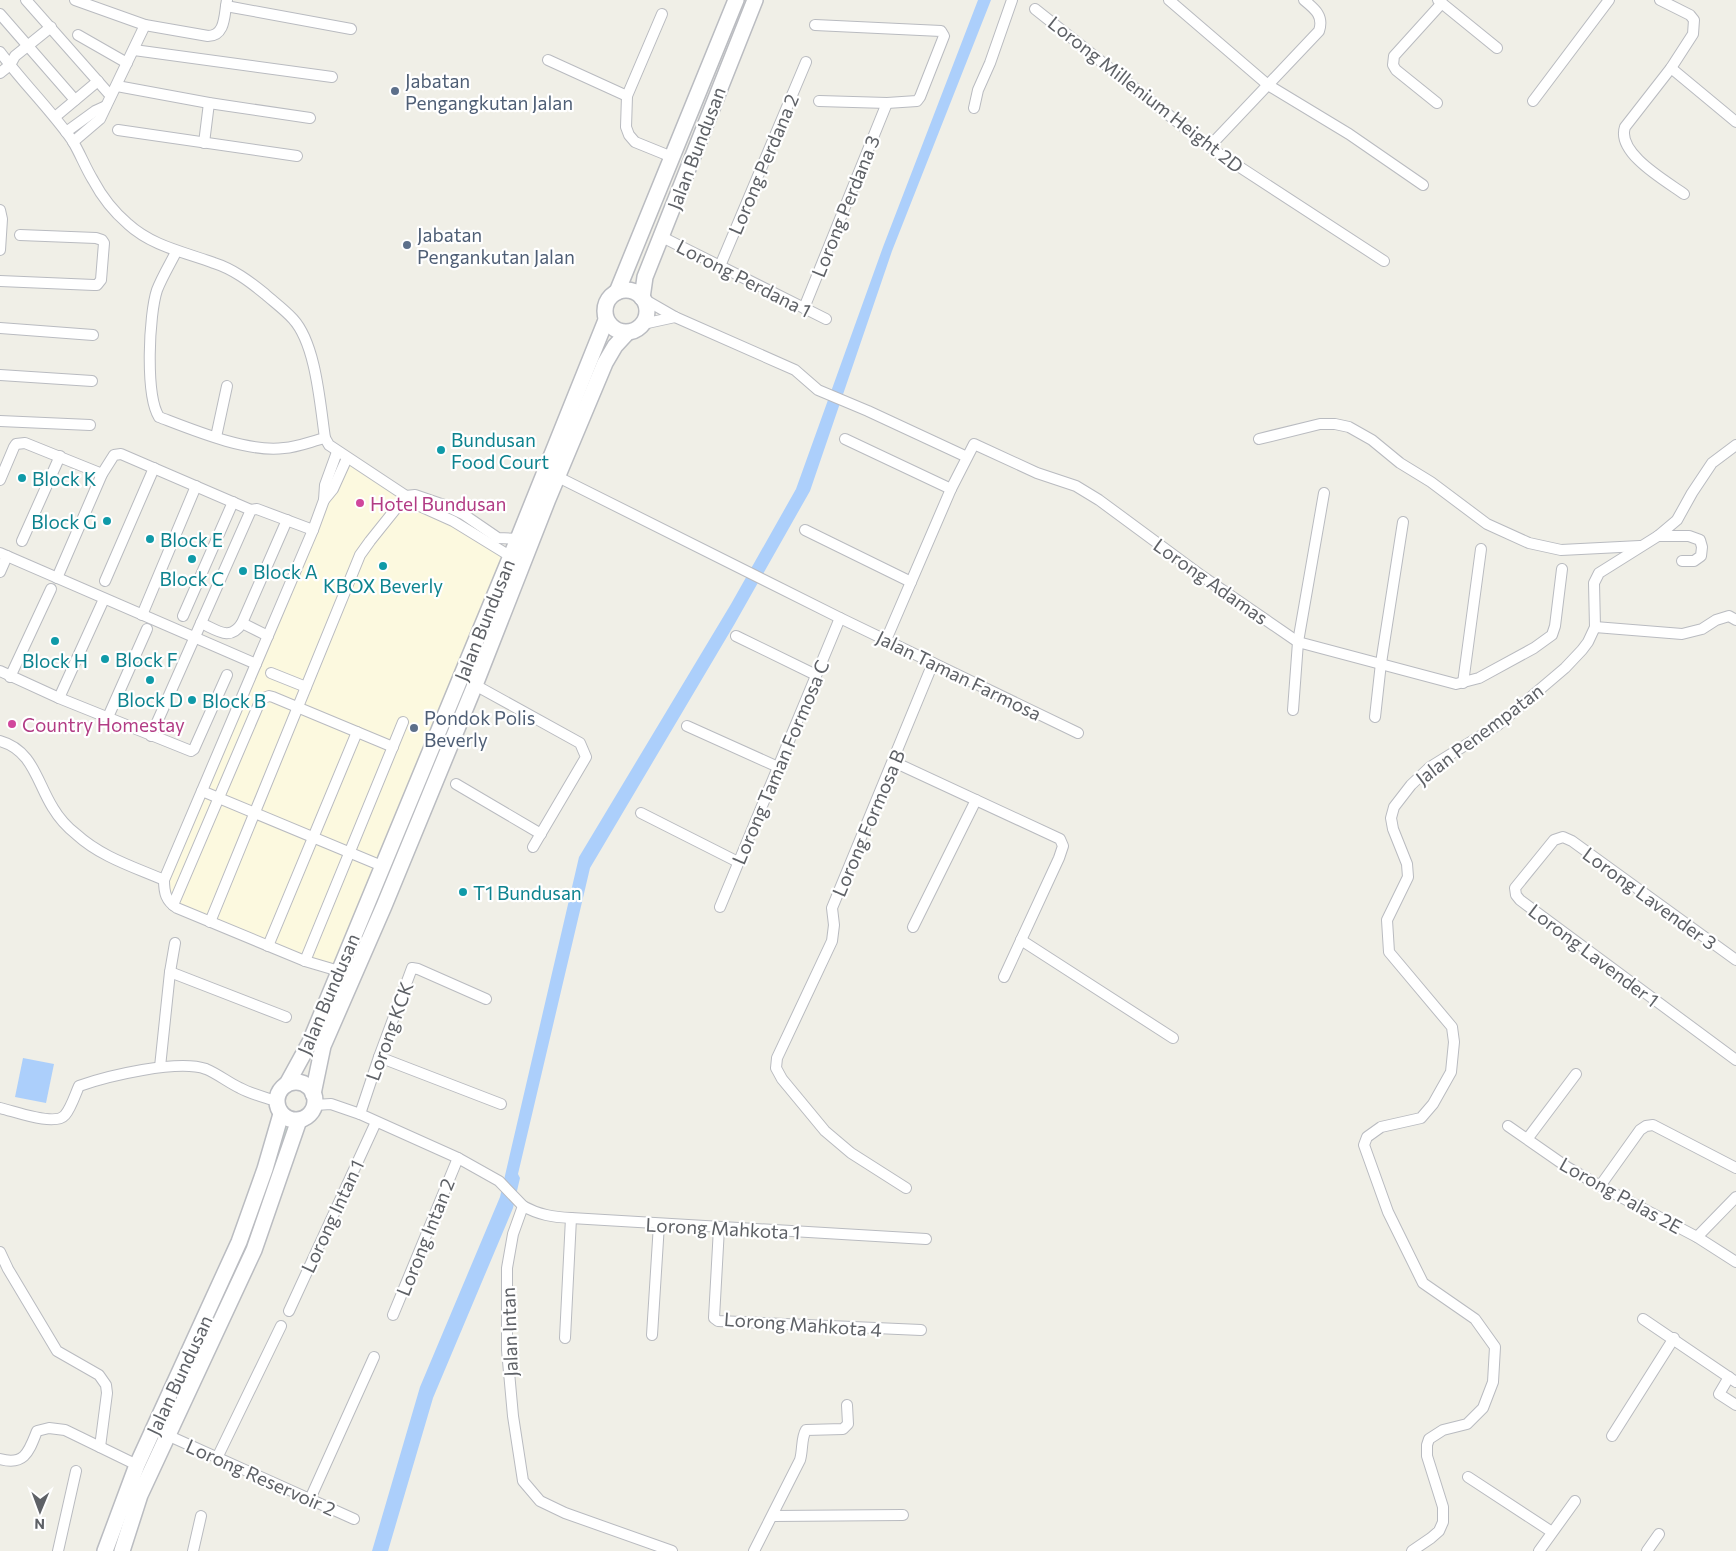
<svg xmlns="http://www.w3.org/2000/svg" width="1736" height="1551" font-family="Commissioner,sans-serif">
<rect width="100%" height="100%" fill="#f0efe7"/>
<!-- commercial -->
<polygon fill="#fcf9df" points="341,458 510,556 339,971 177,908 164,880"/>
<!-- green -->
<polygon fill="#c5e6c9" points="280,1125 291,1129 279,1152 240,1259 142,1472 115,1551 112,1551 114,1542"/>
<!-- water -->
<g fill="#accffb">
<polygon points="978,0 991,0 892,251 810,491 734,625 590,868 518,1174 520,1178 513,1208 433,1398 388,1551 372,1551 420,1387 500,1197 579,857 731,604 796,489 883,247"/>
<polygon points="23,1058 54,1064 46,1103 15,1097"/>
</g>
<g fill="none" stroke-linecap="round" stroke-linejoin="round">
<!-- street casing -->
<g stroke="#b9bbc0" stroke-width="12">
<g id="street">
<polyline points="26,0 110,95"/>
<path d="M75 0 145 25 208 36C226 36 224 14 227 0"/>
<polyline points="1169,0 1268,85 1349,134 1423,185"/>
<polyline points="1438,0 1497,48"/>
<path d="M1660 0 1690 15 1694 20 1693 34 1671 68 1625 127C1616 153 1666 181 1684 194"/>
<polyline points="226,6 351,29"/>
<polyline points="1035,9 1209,147 1384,261"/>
<polyline points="0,14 75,100"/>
<polyline points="662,14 627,96 626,127 629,135 635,142 672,157"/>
<polyline points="815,25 941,31 944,36 920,97 917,101 887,103 819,101"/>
<polyline points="78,35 127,63"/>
<polyline points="134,50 332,77"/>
<path d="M0 52C23 83 50 109 72 140 80 153 85 167 93 180 102 197 114 212 128 224 152 246 184 252 214 263 233 269 249 281 265 294 274 302 285 310 293 319 316 344 320 404 325 438L329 445 406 496 413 503 453 521 510 556"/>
<polyline points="548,60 627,96"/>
<polyline points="1671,68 1736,122"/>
<polyline points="0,73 10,65 15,56 51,27"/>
<polyline points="117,86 209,103 310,118"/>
<polyline points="1533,101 1609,0"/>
<polyline points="1437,103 1396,70 1393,65 1394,56 1442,3"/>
<polyline points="974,108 978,90 990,63 1012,0"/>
<polyline points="55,117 98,81"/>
<polyline points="118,130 297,156"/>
<polyline points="66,132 95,111 106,106"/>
<polyline points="73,142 100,119 145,25"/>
<polyline points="204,143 209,103"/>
<path d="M1209 147 1319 31C1324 16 1315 9 1304 0"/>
<polyline points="0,210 2,219 0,250"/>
<polyline points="662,237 826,319"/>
<path d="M176 252C170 264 162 277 157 290 149 314 145 395 159 417 193 430 248 453 284 448 298 447 312 441 325 438"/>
<polyline points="720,266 806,62"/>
<polyline points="0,281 94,285 97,285 101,280 104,243 102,240 96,238 20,235"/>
<polyline points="642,298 675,317 795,370 818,390 868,411 967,457"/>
<polyline points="804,308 887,103"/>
<polyline points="643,324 675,317"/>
<polyline points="0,328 93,335"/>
<polyline points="0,375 92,381"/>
<polyline points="0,421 90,425"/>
<polyline points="216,437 227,386"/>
<polyline points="845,439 951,489"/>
<polyline points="1259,439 1320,424 1335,424 1349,427 1372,440 1400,463 1431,482 1487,524 1529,543 1561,550 1640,546"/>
<path d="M337 452 325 485 324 500 313 530 164 880C164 893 166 901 177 908L305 961 339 971"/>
<polyline points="558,477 840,618 1078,733"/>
<polyline points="0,480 14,447 16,444 25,443 102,474"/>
<polyline points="324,500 333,489 347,458"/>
<polyline points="805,530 911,582"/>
<polyline points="1658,536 1689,536 1700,540 1702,547 1701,556 1694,561 1682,561"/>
<polyline points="22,541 60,456"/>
<polyline points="0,553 256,664"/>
<polyline points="0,572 7,556"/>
<polyline points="57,578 102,474 114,455 121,454 251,510"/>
<polyline points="105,581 154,468"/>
<polyline points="142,615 196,486"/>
<polyline points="183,616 233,502"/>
<path d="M201 623C217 630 230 642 242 623L287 520"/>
<polyline points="242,623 268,636"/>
<polyline points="1595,627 1682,634 1702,629 1716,620 1729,616 1736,620"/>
<polyline points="736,636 816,675"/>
<polyline points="886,640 951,489 974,444 1037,473 1076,486 1099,500 1202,576 1298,642 1456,684 1479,678 1534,648 1552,635 1555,626 1562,569"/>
<polyline points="0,671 59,698 191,751 194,749 227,675"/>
<polyline points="271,673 306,687"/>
<polyline points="10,677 51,589"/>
<polyline points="1463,683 1481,549"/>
<polyline points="475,685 580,743 586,757 533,847"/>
<polyline points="59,698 104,599"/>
<polyline points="1293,710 1298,642 1324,493"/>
<polyline points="108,717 147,629"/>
<polyline points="1375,717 1381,663 1403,522"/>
<polyline points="687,726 778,767"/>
<polyline points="151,736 251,510 257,509 313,530"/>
<path d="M0 741C33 750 37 783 53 808 59 818 67 827 76 834 101 857 134 867 164 880"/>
<polyline points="894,762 1060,839 1063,846 1059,858 1004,977"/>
<polyline points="456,784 541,834"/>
<polyline points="202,791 382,866"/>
<polyline points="641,813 738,862"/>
<polyline points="173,905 261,699 269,696 273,697 393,747"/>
<polyline points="720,907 840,618"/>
<polyline points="210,922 360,555 370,541 406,496 415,495 444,505 463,514 498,538 518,539"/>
<polyline points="913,927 976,800"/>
<polyline points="1021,940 1173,1038"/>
<polyline points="268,946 357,732"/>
<polyline points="1736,960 1572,841 1563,837 1554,840 1515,888 1516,895 1520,900 1736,1060"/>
<polyline points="305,961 403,722"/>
<polyline points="170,972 286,1017"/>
<polyline points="379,1057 501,1104"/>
<polyline points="160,1067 170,972 175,943"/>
<polyline points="315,1105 331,1104 360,1114 458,1158 499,1181 523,1206 513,1234 507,1268 507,1350 513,1416 523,1481 540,1501 565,1513 672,1551"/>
<path d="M0 1108C14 1111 55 1127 65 1115 71 1108 75 1095 79 1086 107 1076 178 1059 206 1069 218 1074 229 1083 240 1088 251 1094 264 1097 276 1101"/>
<polyline points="360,1114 379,1057 412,968 418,969 486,999"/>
<polyline points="1508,1126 1567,1167 1600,1186 1697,1237 1736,1262"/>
<polyline points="1528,1138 1576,1074"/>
<polyline points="1600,1186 1640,1130 1646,1126 1653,1125 1736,1168"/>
<polyline points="906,1188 851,1153 825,1131 782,1079 776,1068 777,1058 832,941 834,925 832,908 933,663"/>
<path d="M523 1206C539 1215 553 1217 571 1218L926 1239"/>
<polyline points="719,1228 714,1318 718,1321 921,1330"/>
<polyline points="1697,1237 1736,1197"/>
<polyline points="0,1252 8,1269 57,1351 99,1375 106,1385 107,1393 100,1447"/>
<polyline points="289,1311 376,1122"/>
<polyline points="393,1315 458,1158"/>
<polyline points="1643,1319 1736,1382"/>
<polyline points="652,1335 659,1224"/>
<polyline points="565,1338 571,1218"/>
<polyline points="1729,1377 1719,1394 1736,1405"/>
<polyline points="167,1435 354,1519"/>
<polyline points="1612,1436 1674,1338"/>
<polyline points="217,1458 281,1326"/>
<path d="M0 1459C25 1466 29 1451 37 1431L49 1428 65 1430 137 1465"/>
<polyline points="1468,1477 1552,1532"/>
<polyline points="310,1499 374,1357"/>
<polyline points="773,1516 903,1515"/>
<polyline points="58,1551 76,1471"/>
<polyline points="193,1551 201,1516"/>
<path d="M754 1551 800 1460C803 1450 801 1438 806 1430L843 1429 848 1424 847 1405"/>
<polyline points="1412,1551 1431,1538 1439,1531 1443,1522 1443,1507 1427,1456 1427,1445 1429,1439 1443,1430 1467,1424 1483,1408 1493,1382 1495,1347 1475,1319 1423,1283 1388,1212 1364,1145 1367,1137 1381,1127 1421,1118 1433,1104 1451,1072 1454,1042 1452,1027 1389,952 1387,920 1408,877 1407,864 1393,829 1391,818 1394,807 1411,785 1430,767 1498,725 1565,668 1582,650 1588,642 1595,627 1594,583 1599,573 1658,536 1677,520 1692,493 1712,463 1736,445"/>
<polyline points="1539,1551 1575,1501"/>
<polyline points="1647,1551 1659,1534"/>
</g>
</g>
<!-- secondary casing -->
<g stroke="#babcc1" stroke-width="18">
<g id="secondary">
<circle cx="626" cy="311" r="21"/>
<polyline points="617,292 736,0"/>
<polyline points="642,298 645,277 755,0"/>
<circle cx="296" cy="1101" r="19"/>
<polyline points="287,1084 310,1042 518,539 606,320"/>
<polyline points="313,1094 323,1046 384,906 475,685 548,499 605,363 615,346 627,333"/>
<polyline points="105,1551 137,1465 239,1242 265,1169 281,1114"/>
<polyline points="122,1551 140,1495 254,1250 299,1120"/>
</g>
</g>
<!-- street -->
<use href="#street" stroke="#fff" stroke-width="10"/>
<!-- secondary -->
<use href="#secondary" stroke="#fff" stroke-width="15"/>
</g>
<!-- markers -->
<g fill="#5c6f8a" stroke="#fff" stroke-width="2">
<circle cx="395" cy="91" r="5"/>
<circle cx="407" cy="245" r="5"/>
<circle cx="414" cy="728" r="5"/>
</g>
<g fill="#0f9aa8" stroke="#fff" stroke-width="2">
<circle cx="441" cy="450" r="5"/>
<circle cx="22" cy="478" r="5"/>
<circle cx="107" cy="521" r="5"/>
<circle cx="150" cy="539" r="5"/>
<circle cx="192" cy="559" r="5"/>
<circle cx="383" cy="566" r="5"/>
<circle cx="243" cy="571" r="5"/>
<circle cx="55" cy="641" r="5"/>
<circle cx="105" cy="659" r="5"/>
<circle cx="150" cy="680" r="5"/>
<circle cx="192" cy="700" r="5"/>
<circle cx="463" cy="892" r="5"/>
</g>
<g fill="#d1479c" stroke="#fff" stroke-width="2">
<circle cx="360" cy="503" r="5"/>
<circle cx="12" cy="724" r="5"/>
</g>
<g text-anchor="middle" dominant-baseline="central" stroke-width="4.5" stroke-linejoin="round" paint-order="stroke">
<!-- service labels -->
<g font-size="19" fill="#4e5e75" stroke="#fff" text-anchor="start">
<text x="405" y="80">Jabatan<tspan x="405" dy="22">Pengangkutan Jalan</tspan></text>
<text x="417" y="234">Jabatan<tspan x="417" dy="22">Pengankutan Jalan</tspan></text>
<text x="424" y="717">Pondok Polis<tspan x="424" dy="22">Beverly</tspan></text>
</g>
<!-- street labels -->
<g font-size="19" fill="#5e6166" stroke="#fff">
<text transform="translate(1146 94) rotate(38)">Lorong Millenium Height 2D</text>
<text transform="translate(696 148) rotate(-69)">Jalan Bundusan</text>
<text transform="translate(763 164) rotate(-67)">Lorong Perdana 2</text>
<text transform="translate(845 206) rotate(-68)">Lorong Perdana 3</text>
<text transform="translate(744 278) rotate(27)">Lorong Perdana 1</text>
<text transform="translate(1211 581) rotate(35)">Lorong Adamas</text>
<text transform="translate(484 620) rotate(-68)">Jalan Bundusan</text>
<text transform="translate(959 675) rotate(26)">Jalan Taman Farmosa</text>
<text transform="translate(1479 734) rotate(-37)">Jalan Penempatan</text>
<text transform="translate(780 762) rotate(-67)">Lorong Taman Formosa C</text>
<text transform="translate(868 823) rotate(-67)">Lorong Formosa B</text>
<text transform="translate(1650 898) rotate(36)">Lorong Lavender 3</text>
<text transform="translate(1594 955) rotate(37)">Lorong Lavender 1</text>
<text transform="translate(328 994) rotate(-67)">Jalan Bundusan</text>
<text transform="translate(389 1031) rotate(-70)">Lorong KCK</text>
<text transform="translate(1621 1195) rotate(29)">Lorong Palas 2E</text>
<text transform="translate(332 1216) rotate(-65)">Lorong Intan 1</text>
<text transform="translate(723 1228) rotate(3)">Lorong Mahkota 1</text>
<text transform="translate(425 1237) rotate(-68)">Lorong Intan 2</text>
<text transform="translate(803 1324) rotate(4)">Lorong Mahkota 4</text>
<text transform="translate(509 1332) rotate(-92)">Jalan Intan</text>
<text transform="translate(179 1375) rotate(-65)">Jalan Bundusan</text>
<text transform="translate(261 1477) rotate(24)">Lorong Reservoir 2</text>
</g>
<!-- culture labels -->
<g font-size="19" fill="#0d838f" stroke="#fff" text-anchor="start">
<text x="451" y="439">Bundusan<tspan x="451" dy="22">Food Court</tspan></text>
<text x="32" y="478">Block K</text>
<text x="97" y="521" text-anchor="end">Block G</text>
<text x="160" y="539">Block E</text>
<text x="253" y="571">Block A</text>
<text x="192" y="578" text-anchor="middle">Block C</text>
<text x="383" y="585" text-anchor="middle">KBOX Beverly</text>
<text x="115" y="659">Block F</text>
<text x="55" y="660" text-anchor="middle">Block H</text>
<text x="150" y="699" text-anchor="middle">Block D</text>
<text x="202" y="700">Block B</text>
<text x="473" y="892">T1 Bundusan</text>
</g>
<!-- hotel labels -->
<g font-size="19" fill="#b23c85" stroke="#fff" text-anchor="start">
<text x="370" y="503">Hotel Bundusan</text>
<text x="22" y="724">Country Homestay</text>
</g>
</g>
<!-- north arrow -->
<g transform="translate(40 1511) rotate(181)" stroke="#ffffff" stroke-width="4" paint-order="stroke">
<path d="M0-4L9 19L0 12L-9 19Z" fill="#5e6166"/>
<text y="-8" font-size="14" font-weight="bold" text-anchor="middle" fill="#5e6166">N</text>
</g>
</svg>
